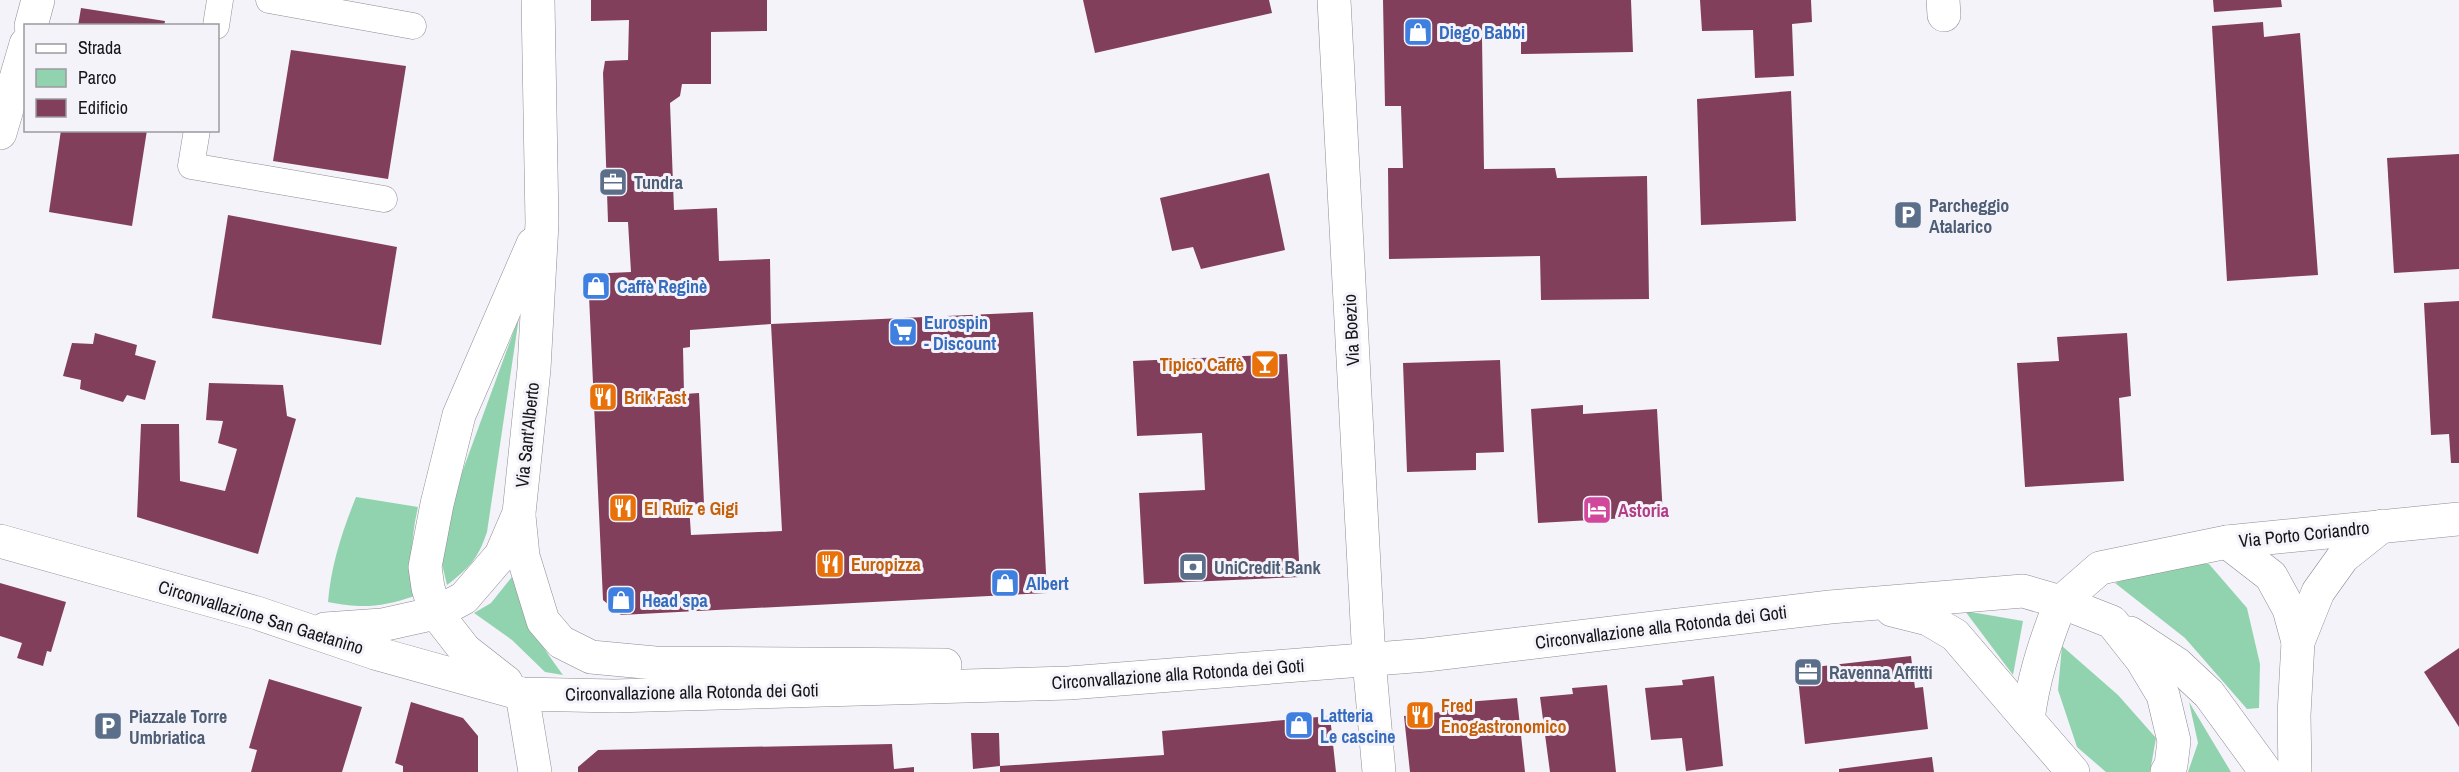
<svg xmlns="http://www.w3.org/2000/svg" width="2459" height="772" font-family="'Archivo Narrow',sans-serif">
<rect width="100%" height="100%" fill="#f4f3fa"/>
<!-- green -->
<g fill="#92d3af">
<path d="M519 317 487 532C478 559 469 568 447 585L442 564 453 497Z"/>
<path d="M356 497 418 507C411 537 410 565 415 596 381 607 363 609 328 602 331 565 342 532 356 497Z"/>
<polygon points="2170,563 2209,564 2247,608 2260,664 2259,708 2247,709 2185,638 2115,583"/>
<path d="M515 573C525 619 535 637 563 675L545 672 512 640 474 613 491 603Z"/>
<polygon points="1965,611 2023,621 2013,675"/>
<polygon points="2062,646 2118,695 2156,738 2150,772 2106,772 2077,747 2058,690"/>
<polygon points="2189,702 2231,772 2188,772 2198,743"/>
</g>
<!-- building -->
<g fill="#823f5c">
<polygon points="591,0 767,0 767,31 711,32 711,84 682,84 680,96 670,103 674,210 717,208 719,261 770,259 771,324 690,330 690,347 683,348 684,394 699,393 704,504 689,505 691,535 782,531 771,324 1033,312 1047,593 621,615 603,600 588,274 631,272 628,222 608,222 603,73 605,61 628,60 629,20 591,21"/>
<polygon points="1083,0 1269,0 1272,13 1095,53"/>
<polygon points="1383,0 1631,0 1633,52 1521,54 1521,38 1482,38 1484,169 1555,168 1557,178 1647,176 1649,299 1541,300 1540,256 1389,259 1388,168 1403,168 1401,106 1385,106"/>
<polygon points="1700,0 1811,0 1812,22 1792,24 1794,76 1755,78 1753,30 1702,31"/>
<polygon points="2213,0 2281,0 2282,7 2214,12"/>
<polygon points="81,8 165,21 164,26 78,26"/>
<polygon points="2263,22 2264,37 2300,33 2318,275 2227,281 2212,26"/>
<polygon points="291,50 406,66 388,179 273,161"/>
<polygon points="1791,91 1796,221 1701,225 1697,99"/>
<polygon points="61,130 147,130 132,226 49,212"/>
<polygon points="2459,154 2459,269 2394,273 2387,158"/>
<polygon points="1269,173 1285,250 1201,269 1193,247 1172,251 1160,198"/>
<polygon points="228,215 397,247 381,345 212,318"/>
<polygon points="2459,301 2459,463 2451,463 2449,434 2431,435 2424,303"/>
<polygon points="95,333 137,345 135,355 156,361 145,400 127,395 123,402 80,389 81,380 63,376 72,343 93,344"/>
<polygon points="2127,333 2131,396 2119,398 2124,481 2025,487 2017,363 2059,361 2057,337"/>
<polygon points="1287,354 1300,577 1144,584 1139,493 1205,490 1202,433 1137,436 1133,361"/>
<polygon points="1500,360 1504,452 1476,453 1476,470 1407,472 1403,363"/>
<polygon points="209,383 283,385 287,416 296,419 258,554 137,517 141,424 179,424 180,481 225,491 237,449 218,443 223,421 206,420"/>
<polygon points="1583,405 1583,414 1657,409 1663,516 1538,523 1531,409"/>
<polygon points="0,583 66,602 51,652 47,651 43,666 17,658 22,643 0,636"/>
<polygon points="2459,648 2459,727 2424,672"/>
<polygon points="1911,656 1915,688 1923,687 1928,729 1805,744 1797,669"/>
<polygon points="1714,676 1723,766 1686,771 1682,738 1651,740 1645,688 1683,685 1682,680"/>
<polygon points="269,679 362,707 342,772 251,772 257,750 249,748"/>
<polygon points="1607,685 1616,772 1550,772 1540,697 1573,694 1572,688"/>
<polygon points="1517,698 1525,772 1410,772 1404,716 1440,712 1440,704"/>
<polygon points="411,702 463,718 478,736 478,772 403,772 403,766 395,763"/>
<polygon points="1330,716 1336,772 1000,772 1000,766 1164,755 1162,731"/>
<polygon points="971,733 999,733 1000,766 973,769"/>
<polygon points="892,744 894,769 914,767 914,772 578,772 578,767 598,750"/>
<polygon points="1932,757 1934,772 1839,772 1839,769"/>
</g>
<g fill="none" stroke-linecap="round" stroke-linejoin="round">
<!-- service casing -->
<g stroke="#8e8c93" stroke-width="27">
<g id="service">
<polyline points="269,0 413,26"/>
<polyline points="216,26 220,0"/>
<polyline points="197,130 191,166 384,199"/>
</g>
</g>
<!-- minor casing -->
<g stroke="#8e8c93" stroke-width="34">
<g id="minor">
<polyline points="1334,0 1369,660 1379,772"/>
<polyline points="1943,0 1944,15"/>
<polyline points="31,26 38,0"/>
<polyline points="0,133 26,44"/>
<polyline points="2227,542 2271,576 2289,609 2298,642"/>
<polyline points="2061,602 2100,568 2227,542 2459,519"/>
<polyline points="522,694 535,772"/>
<polyline points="2295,772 2294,715 2298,642 2318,592 2343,557 2382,526"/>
</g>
</g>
<!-- tertiary casing -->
<g stroke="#8e8c93" stroke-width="34">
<g id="tertiary">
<polyline points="519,516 523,556 543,621 561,642 591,657 655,663 945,665"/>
<polyline points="0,541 257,613 375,653 522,694 614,696 1069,683 1426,655 1830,607 2023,591 2061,602 2112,622 2142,660 2163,695 2174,741 2171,765 2167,772"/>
<path d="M2061 602C2045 641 2033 678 2028 720L2073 772"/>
<polyline points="1892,610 1928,619 1955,635 2028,720"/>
<polyline points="325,629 382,625 436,613 464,598 501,555 519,513 534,369 542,223 538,0"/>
<polyline points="2130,633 2177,664 2209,694 2266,772"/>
<polyline points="506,682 465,650 436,613 428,588 425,567 437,504 459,415 533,244"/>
</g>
</g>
<!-- service -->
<use href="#service" stroke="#fff" stroke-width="26"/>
<!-- minor -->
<use href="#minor" stroke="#fff" stroke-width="33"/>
<!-- tertiary -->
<use href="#tertiary" stroke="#fff" stroke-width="33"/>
</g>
<!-- icons -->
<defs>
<g id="shop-square" transform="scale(1.5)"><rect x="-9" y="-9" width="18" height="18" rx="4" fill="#3f7fe0" stroke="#f4f3fa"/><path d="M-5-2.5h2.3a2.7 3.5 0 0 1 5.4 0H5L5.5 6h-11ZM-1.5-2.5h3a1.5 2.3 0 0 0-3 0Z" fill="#fff"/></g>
<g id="office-square" transform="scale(1.5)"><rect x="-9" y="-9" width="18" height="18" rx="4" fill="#5c6f8a" stroke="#f4f3fa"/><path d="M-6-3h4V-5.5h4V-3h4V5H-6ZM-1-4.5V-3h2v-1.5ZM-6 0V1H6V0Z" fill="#fff"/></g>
<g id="parking-square" transform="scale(1.5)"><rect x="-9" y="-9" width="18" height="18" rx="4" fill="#5c6f8a" stroke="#f4f3fa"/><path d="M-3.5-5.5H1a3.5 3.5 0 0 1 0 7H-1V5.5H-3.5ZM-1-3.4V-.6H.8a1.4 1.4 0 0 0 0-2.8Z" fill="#fff"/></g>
<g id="supermarket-square" transform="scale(1.5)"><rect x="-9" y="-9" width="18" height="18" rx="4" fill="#3f7fe0" stroke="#f4f3fa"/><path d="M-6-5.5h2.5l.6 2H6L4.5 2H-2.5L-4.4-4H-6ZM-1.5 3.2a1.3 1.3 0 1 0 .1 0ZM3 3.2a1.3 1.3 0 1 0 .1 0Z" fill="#fff"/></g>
<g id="bar-square" transform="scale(1.5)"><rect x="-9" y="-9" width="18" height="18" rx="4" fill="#e8710a" stroke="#f4f3fa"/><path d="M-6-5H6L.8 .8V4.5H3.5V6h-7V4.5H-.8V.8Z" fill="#fff"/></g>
<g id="restaurant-square" transform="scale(1.5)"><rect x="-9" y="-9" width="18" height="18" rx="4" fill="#e8710a" stroke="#f4f3fa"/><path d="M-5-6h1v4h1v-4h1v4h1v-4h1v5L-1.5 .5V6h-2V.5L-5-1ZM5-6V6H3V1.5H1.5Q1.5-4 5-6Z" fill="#fff"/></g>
<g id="hotel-square" transform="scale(1.5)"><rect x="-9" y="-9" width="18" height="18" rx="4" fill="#d1479c" stroke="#f4f3fa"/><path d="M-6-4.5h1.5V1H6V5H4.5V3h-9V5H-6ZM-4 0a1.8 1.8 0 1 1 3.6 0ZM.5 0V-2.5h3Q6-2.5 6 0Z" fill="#fff"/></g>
<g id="bank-square" transform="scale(1.5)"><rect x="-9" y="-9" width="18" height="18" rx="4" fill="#5c6f8a" stroke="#f4f3fa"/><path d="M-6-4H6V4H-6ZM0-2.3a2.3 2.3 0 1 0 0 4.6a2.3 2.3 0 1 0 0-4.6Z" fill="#fff"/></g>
</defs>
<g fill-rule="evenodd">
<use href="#shop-square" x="1418" y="32"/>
<use href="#office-square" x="613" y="182"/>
<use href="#parking-square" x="1908" y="215"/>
<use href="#shop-square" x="596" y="286"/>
<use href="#supermarket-square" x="903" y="332"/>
<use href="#bar-square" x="1265" y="364"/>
<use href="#restaurant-square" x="603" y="397"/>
<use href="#restaurant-square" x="623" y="508"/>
<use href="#hotel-square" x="1597" y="510"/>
<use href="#restaurant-square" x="830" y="564"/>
<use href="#bank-square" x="1193" y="567"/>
<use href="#shop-square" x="1005" y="583"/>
<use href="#shop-square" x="621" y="600"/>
<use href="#office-square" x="1808" y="672"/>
<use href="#restaurant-square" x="1420" y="715"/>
<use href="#shop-square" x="1299" y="725"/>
<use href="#parking-square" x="108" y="726"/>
</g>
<g text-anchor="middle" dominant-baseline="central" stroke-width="6" stroke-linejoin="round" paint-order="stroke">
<!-- shop labels -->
<g font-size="18" font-weight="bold" fill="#366cbe" stroke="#f4f3fa" text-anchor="start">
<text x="1439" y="32">Diego Babbi</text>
<text x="617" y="286">Caffè Reginè</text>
<text x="924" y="322">Eurospin<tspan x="924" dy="21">- Discount</tspan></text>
<text x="1026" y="583">Albert</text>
<text x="642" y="600">Head spa</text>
<text x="1320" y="715">Latteria<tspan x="1320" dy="21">Le cascine</tspan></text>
</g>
<!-- service labels -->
<g font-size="18" font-weight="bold" fill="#4e5e75" stroke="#f4f3fa" text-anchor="start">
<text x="634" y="182">Tundra</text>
<text x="1929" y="205">Parcheggio<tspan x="1929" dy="21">Atalarico</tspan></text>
<text x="1214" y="567">UniCredit Bank</text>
<text x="1829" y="672">Ravenna Affitti</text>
<text x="129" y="716">Piazzale Torre<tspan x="129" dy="21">Umbriatica</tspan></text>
</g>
<!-- street labels -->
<g font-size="18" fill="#151417" stroke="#f4f3fa">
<text transform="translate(1351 330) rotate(-93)">Via Boezio</text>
<text transform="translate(527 435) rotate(-84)">Via Sant'Alberto</text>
<text transform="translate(2304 534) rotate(-6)">Via Porto Coriandro</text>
<text transform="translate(261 617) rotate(17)">Circonvallazione San Gaetanino</text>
<text transform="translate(1661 627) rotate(-7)">Circonvallazione alla Rotonda dei Goti</text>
<text transform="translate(1178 674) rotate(-4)">Circonvallazione alla Rotonda dei Goti</text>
<text transform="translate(692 692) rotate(-1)">Circonvallazione alla Rotonda dei Goti</text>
</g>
<!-- food labels -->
<g font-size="18" font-weight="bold" fill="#c56008" stroke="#f4f3fa" text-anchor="start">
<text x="1244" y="364" text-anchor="end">Tipico Caffè</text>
<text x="624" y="397">Brik Fast</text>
<text x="644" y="508">El Ruiz e Gigi</text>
<text x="851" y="564">Europizza</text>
<text x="1441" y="705">Fred<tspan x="1441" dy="21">Enogastronomico</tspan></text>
</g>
<!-- hotel labels -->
<g font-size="18" font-weight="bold" fill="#b23c85" stroke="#f4f3fa" text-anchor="start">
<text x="1618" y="510">Astoria</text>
</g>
</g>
<!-- legend -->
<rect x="24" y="24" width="195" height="108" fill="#f4f3fa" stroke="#9b9a9f" stroke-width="1.5"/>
<rect x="36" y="44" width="30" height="9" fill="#ffffff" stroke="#9b9a9f" stroke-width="1.5"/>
<text x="78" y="54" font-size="18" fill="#151417">Strada</text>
<rect x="36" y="69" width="30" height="18" fill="#92d3af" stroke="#9b9a9f" stroke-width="1.5"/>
<text x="78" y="84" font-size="18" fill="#151417">Parco</text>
<rect x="36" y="99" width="30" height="18" fill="#823f5c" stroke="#9b9a9f" stroke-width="1.5"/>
<text x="78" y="114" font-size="18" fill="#151417">Edificio</text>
</svg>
